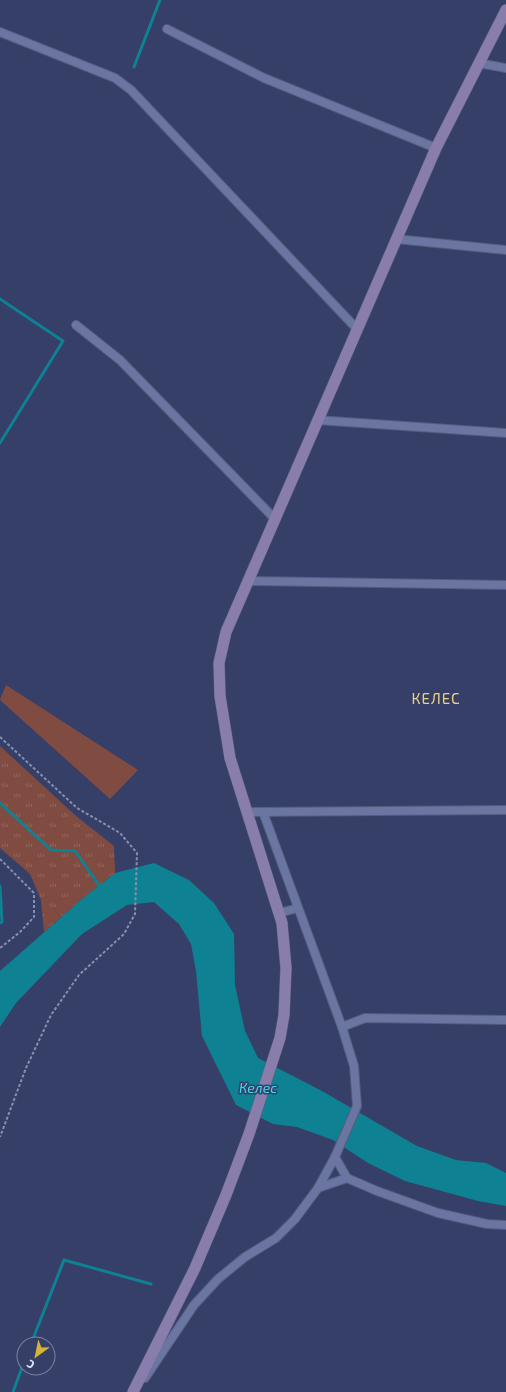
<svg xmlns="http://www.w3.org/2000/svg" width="506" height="1392" font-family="'Exo 2',sans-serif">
<defs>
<pattern id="grass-tufts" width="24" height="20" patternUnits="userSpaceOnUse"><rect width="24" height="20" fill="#804c42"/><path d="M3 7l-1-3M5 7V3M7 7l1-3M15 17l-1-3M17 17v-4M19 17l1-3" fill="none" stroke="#92665e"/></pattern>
</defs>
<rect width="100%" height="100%" fill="#363f67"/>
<!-- grass -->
<polygon fill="url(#grass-tufts)" points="0,746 76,816 114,846 115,873 82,899 44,932 41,900 30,874 0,848"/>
<!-- garden -->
<polygon fill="#804c42" points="6,685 138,770 110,799 0,700"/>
<!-- water -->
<polygon fill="#0e8193" points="154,863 189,880 214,903 234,934 235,985 245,1031 258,1058 322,1091 417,1146 456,1160 486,1163 506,1173 506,1206 478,1201 405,1181 368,1163 333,1140 297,1127 273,1124 236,1105 202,1036 196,971 191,944 179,924 154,902 127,905 82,934 16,1003 0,1027 0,971 82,899 115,873"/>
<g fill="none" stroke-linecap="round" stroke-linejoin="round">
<!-- stream -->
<g stroke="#0e8193" stroke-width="3">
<polyline points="134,67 160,0"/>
<polyline points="0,299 63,341 0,443"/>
<polyline points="0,803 51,850 75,851 101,888"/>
<polyline points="0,886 2,922 0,923"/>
<polyline points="31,1344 64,1260 151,1284"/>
<polyline points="13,1392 24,1362"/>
</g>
<!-- minor casing -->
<g stroke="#555c7c" stroke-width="10">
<g id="minor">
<polyline points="167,29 264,78 436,148"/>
<polyline points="0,32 115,78 131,90 357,329"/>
<polyline points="478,63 506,68"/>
<polyline points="396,239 506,250"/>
<polyline points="76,325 120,360 274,518"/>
<polyline points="317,420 506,433"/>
<polyline points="248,581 506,585"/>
<polyline points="247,812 506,810"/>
<polyline points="279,913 298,908"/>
<polyline points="342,1027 365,1018 506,1020"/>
<polyline points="335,1157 347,1178 377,1191 438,1213 487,1224 506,1225"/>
<polyline points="318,1188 347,1178"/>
<polyline points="145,1378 194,1305 218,1279 245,1257 276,1238 295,1219 318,1188 335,1157 357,1106 354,1066 342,1027 263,812"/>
</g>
</g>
<!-- secondary casing -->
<g stroke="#555c7c" stroke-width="12">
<polyline id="secondary" points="133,1392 195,1268 226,1195 249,1134 280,1038 284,1015 286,968 282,923 230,758 220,696 219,663 226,632 436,148 506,10"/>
</g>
<!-- path -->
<g stroke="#8890ae" stroke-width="2" stroke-dasharray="3 2" stroke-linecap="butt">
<polyline points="0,737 77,808 120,833 137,853 135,914 124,934 79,975 51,1015 26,1068 0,1137"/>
<polyline points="0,859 34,893 34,917 20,932 0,948"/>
</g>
<!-- minor -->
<use href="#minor" stroke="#6a75a1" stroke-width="8"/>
<!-- secondary -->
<use href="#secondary" stroke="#897dac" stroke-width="11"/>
</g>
<g text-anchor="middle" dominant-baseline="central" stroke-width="3" stroke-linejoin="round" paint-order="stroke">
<!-- water labels -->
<g font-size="14" font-style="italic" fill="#48d7f1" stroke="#363f67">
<text x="258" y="1087">Келес</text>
</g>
<!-- quarter labels -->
<g font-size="15" letter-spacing="1" fill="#ead285" stroke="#363f67">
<text x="436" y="698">КЕЛЕС</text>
</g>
</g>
<!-- north arrow -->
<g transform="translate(36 1356) rotate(213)"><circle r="19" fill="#363f67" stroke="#7b83a3"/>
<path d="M0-3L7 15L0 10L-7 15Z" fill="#d8b434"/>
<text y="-6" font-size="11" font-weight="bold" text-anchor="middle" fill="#e3e9fd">С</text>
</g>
</svg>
